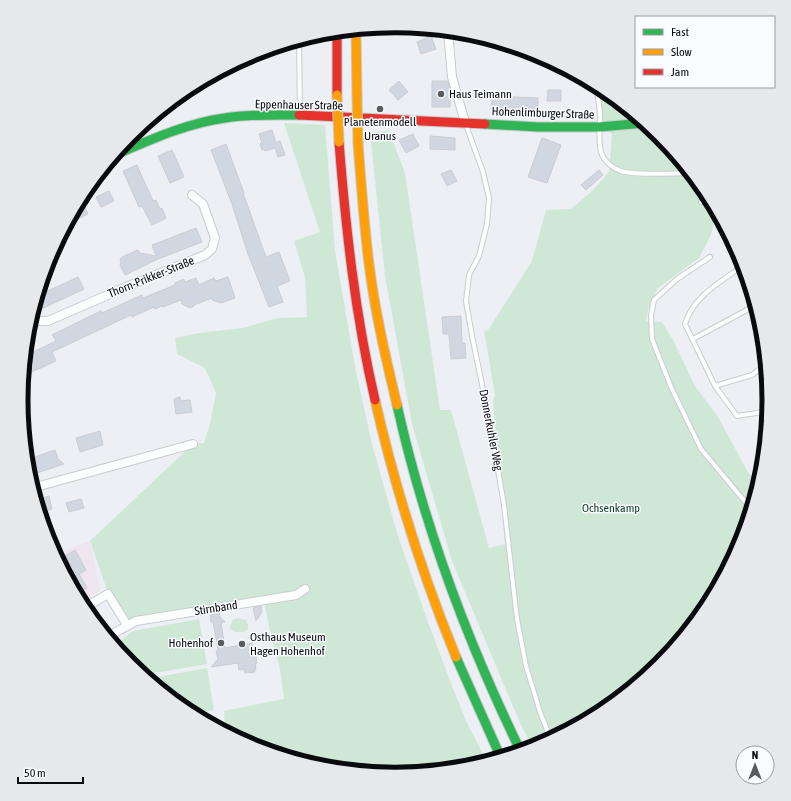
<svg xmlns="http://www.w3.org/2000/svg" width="791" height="801" font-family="'Asap Condensed',sans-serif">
<rect width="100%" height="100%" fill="#eceff3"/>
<!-- commercial -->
<polygon fill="#efe5ef" points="90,541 100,591 81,602 55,554"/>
<!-- green -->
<g fill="#cfe8d6">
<polygon points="597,86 604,89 660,136 707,193 708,203 715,217 711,235 699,258 658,288 649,306 646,321 662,322 673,340 695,386 718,417 749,474 761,480 741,544 707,609 660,665 603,712 539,747 533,748 520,723 452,561 412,424 385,276 370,132 389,131 405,173 440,410 451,410 489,548 505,544 493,402 495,395 484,331 488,330 532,261 546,210 571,209 592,191 609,172 612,134 599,127"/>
<polygon points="284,123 325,125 335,251 356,372 372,444 397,533 428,622 451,683 466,721 487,762 468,768 395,775 322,768 252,746 225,732 224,711 284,699 280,670 270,631 264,601 129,623 107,590 90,541 193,444 204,443 210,424 216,393 205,368 177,354 175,338 199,333 243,328 278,318 307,317 305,277 294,241 320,232"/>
<polygon points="237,618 246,620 248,624 248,629 244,632 235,632 230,629 230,625 233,620"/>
<polygon points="199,619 207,664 143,675 121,640 133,631"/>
<polygon points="207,668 214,710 191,714 153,683 153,678"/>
</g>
<!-- building -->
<g fill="#d1d7e0" stroke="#cacdd0">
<polygon points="431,36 436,49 421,54 417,42"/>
<polygon points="399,81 408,92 398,100 389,90"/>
<polygon points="432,81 448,81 450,90 450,107 432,107"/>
<polygon points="548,90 561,90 561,101 547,101"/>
<polygon points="492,96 538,98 538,110 519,109 519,112 491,110"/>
<polygon points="272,130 276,143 280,141 285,155 278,157 275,148 265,151 264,149 262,150 260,144 262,143 259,134"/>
<polygon points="413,134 419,146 406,153 399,140"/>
<polygon points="430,136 455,138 455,150 430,149"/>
<polygon points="542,138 561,145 547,183 528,177"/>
<polygon points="226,144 244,193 243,193 266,257 279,252 290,281 277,286 283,302 269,307 248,254 232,204 211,150"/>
<polygon points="172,150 184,177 170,183 158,156"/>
<polygon points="137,165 153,201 156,200 160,209 162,208 166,218 152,225 142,206 139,207 123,171"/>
<polygon points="451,170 457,181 447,186 441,174"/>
<polygon points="599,170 603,175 586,190 581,185"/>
<polygon points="109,191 114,201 101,207 96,197"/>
<polygon points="83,203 88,214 67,224 77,206"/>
<polygon points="196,228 202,242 158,259 125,275 120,265 121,263 120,259 122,257 138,250 140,253 156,256 152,245"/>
<polygon points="78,277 84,289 37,311 35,306 39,292 47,288 48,291"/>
<polygon points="228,277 235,298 221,303 212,300 212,298 194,305 194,306 190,308 182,304 181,300 163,307 162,306 155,309 154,307 132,317 131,315 52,352 56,361 23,376 25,356 56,341 52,335 76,323 101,311 102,313 142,295 143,298 175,285 175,283 184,279 185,282 196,278 199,285 214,278 216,281"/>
<polygon points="461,316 462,343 465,343 466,358 451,359 449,334 443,334 442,317"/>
<polygon points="180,397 181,401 190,400 192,412 176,414 174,399"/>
<polygon points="100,431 103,445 80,452 76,438"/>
<polygon points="55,450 58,459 64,464 37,473 36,469 28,472 27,465 34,462 32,458"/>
<polygon points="49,496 52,509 40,513 36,500"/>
<polygon points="81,499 84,508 69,512 66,503"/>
<polygon points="75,550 86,570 79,574 87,588 76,594 69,580 77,575 65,556"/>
<polygon points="261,606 262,612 256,621 253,608"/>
<polygon points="219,613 220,617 225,622 221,623 225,648 252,643 253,649 255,648 257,663 255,664 256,670 254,670 255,672 245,673 244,669 239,670 238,663 211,667 218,659 216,651 218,649 213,622 211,622 210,615"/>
</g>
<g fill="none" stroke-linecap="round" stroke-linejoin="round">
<!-- lane casing -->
<g stroke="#caccd0" stroke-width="6">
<g id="lane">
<polyline points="299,40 300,112"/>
<path d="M596 85C597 95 600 106 600 116 600 127 598 141 601 152 604 161 612 168 621 171 637 176 673 173 691 173"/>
<polyline points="466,125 483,172 489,198 487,224 479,256 469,275 466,301 472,336 490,423 504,505 517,619 526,666 540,712 551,740"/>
<polyline points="701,202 710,198"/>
<polyline points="710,257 677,279 654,300 651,315 652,339 671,387 701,449 752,510"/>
<path d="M744 265C722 281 693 296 685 324L715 386 737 416 769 411"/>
<polyline points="693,339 756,305"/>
<polyline points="715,386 752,375 766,364"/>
</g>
</g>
<!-- street casing -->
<g stroke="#caccd0" stroke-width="10">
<g id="street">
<polyline points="448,31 452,77 465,122"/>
<polyline points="31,318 37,321 48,321 126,287 205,255 212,249 215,238 203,204 192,195"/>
<polyline points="32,488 193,444"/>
<polyline points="84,608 108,594 127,625"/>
<polyline points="110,635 119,651"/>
<polyline points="107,637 136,621 296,595 305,589"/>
</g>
</g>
<!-- fast casing -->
<g stroke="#c7c9cb" stroke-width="11">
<g id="fast">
<polyline points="485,124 538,127 599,127 645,123"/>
<path d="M115 155C150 140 187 123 225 118 250 114 274 115 299 115"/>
<path d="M397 405C424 526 467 641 521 752"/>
<polyline points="456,657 501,758"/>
</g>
</g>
<!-- slow casing -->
<g stroke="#c7c9cb" stroke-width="11">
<g id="slow">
<polyline points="356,30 357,95"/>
<path d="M358 143C361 183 364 224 369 264 375 312 386 359 397 405"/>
<path d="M375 400C395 487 422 574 456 657"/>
</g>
</g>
<!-- jam casing -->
<g stroke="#c7c9cb" stroke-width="11">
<g id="jam">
<polyline points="337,32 337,95"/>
<polyline points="299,115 485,124"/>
<path d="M339 142C346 230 355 314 375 400"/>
</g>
</g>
<!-- lane -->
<use href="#lane" stroke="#fcfdfd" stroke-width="4"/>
<!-- street -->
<use href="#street" stroke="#fcfdfd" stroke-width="8"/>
<!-- fast -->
<use href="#fast" stroke="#30b455" stroke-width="9"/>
<!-- slow -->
<use href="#slow" stroke="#ff9f0a" stroke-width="9"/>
<!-- jam -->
<use href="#jam" stroke="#e5322d" stroke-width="9"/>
<!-- slow-bridge casing -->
<g stroke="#c7c9cb" stroke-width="11" stroke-linecap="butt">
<g id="slow-bridge">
<polyline points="337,95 339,142"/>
<polyline points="357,95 358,143"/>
</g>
</g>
<!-- slow-bridge -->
<use href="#slow-bridge" stroke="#ff9f0a" stroke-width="9"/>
</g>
<!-- markers -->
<g fill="#595b5e" stroke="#f9fbfe" stroke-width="1.5">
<circle cx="441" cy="94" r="4"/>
<circle cx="380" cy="109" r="4"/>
<circle cx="221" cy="643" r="4"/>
<circle cx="242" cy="644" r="4"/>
</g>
<g text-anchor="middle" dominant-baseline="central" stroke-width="3" stroke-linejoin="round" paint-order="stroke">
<!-- poi labels -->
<g font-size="12" fill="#0a0b0e" stroke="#f9fbfe" text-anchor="start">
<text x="449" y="94">Haus Teimann</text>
<text x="380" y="122" text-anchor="middle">Planetenmodell<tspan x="380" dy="14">Uranus</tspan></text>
<text x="250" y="637">Osthaus Museum<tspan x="250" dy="14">Hagen Hohenhof</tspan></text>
<text x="213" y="643" text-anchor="end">Hohenhof</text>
</g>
<!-- street labels -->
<g font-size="12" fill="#0a0b0e" stroke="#f9fbfe">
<text transform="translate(299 105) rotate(1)">Eppenhauser Straße</text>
<text transform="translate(543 113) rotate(2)">Hohenlimburger Straße</text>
<text transform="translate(151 277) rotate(-22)">Thorn-Prikker-Straße</text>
<text transform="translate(491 430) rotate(79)">Donnerkuhler Weg</text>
<text transform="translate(216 608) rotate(-9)">Stirnband</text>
</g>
<!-- park labels -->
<g font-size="12" fill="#0d3e1d" stroke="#f9fbfe">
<text x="611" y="508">Ochsenkamp</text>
</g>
</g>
<!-- crop -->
<path d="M0 0H791V801H0ZM28 400a367 367 0 1 1 734 0a367 367 0 1 1-734 0Z" fill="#e6e8eb" fill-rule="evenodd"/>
<path fill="none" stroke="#0a0b0e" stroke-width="5" d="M28 400a367 367 0 1 1 734 0a367 367 0 1 1-734 0Z"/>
<!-- legend -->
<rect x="635" y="16" width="140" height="72" fill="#f9fbfe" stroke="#999b9e"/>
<rect x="643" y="29" width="20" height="6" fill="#30b455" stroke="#999b9e"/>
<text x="671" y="36" font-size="12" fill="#0a0b0e">Fast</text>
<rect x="643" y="49" width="20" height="6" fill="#ff9f0a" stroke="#999b9e"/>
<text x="671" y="56" font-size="12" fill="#0a0b0e">Slow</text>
<rect x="643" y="69" width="20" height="6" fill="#e5322d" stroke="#999b9e"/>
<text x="671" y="76" font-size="12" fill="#0a0b0e">Jam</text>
<!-- north arrow -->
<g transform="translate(755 765)"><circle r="19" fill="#f9fbfe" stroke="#999b9e"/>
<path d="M0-3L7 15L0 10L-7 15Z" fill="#595b5e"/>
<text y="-6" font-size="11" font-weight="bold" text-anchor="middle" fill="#0a0b0e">N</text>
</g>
<!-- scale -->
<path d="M18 777v6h65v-6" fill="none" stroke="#0a0b0e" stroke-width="2"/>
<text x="24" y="777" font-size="12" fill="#0a0b0e" stroke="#f9fbfe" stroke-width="3" paint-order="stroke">50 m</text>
</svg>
